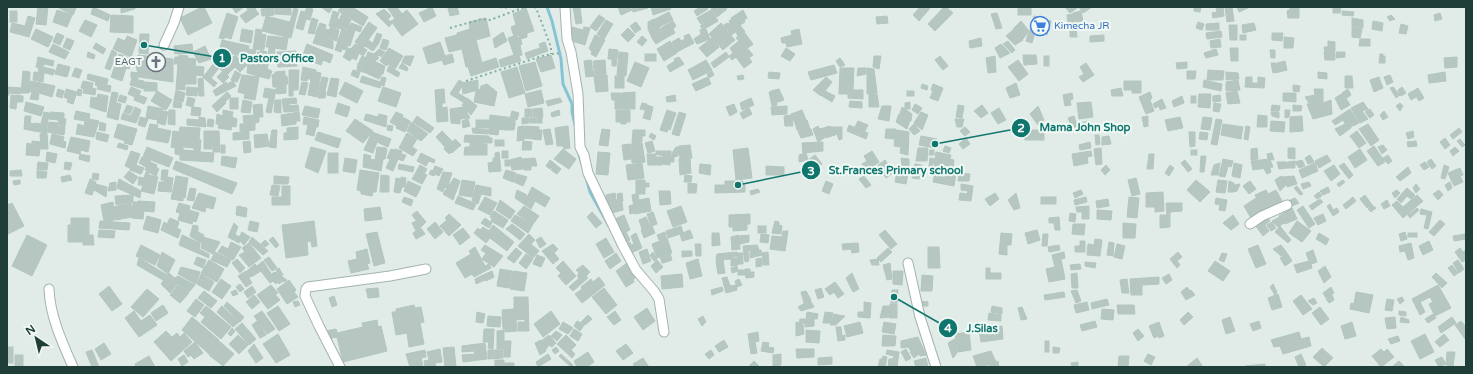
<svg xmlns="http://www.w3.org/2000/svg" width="1473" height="374" font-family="'Varela Round',sans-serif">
<rect width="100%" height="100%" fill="#e1ece8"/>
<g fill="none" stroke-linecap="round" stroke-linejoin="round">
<!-- stream -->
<g stroke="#85c4d5" stroke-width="3">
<polyline points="547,7 552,21 561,59 563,84 572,104 572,112 575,125"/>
<polyline points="578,151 582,164"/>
<polyline points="586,177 590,192 609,226"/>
</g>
</g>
<!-- building -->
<g fill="#b6c7c1" stroke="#b3c6bf" fill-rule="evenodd">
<polygon points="38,7 48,7 46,25 36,24"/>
<polygon points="60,7 73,7 76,8 73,15 59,8"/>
<polygon points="93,7 110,15 108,21 91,14"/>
<polygon points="121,7 135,7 135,9 121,13"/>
<polygon points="202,7 204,7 212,23 188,35 180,18"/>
<polygon points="232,7 244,7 236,13"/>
<polygon points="246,7 257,7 255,9 259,14 246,23 240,16 248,10"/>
<polygon points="275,7 291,7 291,15 275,14"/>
<polygon points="307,7 313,9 310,20 306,19 303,30 296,28 301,11 305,12"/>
<polygon points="321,7 333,7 329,13"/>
<polygon points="341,7 352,7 368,17 363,26 338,11"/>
<polygon points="387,7 397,7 402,14 407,10 418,24 402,36 391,21 395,19"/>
<polygon points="432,7 436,16 424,22 419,13"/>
<polygon points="452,7 457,7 459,14 450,16 448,8"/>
<polygon points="573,7 580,7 582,23 576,24"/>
<polygon points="618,7 630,7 632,10 621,15"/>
<polygon points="632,7 648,7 648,8 633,12"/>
<polygon points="651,7 670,7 671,9 653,15"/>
<polygon points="700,7 706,7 708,9 697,16 694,11"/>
<polygon points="713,7 725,7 727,9 717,17 711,9"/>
<polygon points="920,7 931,7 919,21 913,15"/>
<polygon points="944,7 946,7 953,13 935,31 928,24"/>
<rect x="1018" y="7" width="13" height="8"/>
<polygon points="1065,7 1077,7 1077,8 1070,13"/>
<polygon points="1079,7 1092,7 1083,13"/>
<polygon points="1194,7 1201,7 1200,12 1194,11"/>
<polygon points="1216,7 1223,7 1224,16 1213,18 1212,13 1217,12"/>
<polygon points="1225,7 1232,7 1234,21 1227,22"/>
<polygon points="1237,7 1247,7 1248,8 1239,12"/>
<polygon points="1290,7 1299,7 1299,18 1288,18 1287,11 1290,10"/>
<polygon points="1333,7 1341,7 1340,13 1333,13"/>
<polygon points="274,8 274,15 262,16 261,9"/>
<polygon points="294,8 298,9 291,38 262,31 266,16 290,22"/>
<polygon points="526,8 534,31 527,33 527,37 520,39 513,14"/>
<polygon points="384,9 391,16 388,19 392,23 389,27 376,14"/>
<polygon points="57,10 72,15 67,27 53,22"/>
<polygon points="711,10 715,16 701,24 697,18"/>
<polygon points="743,10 747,18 744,20 745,22 737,27 734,23 731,25 729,21 732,19 731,18"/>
<rect x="10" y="11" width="7" height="11"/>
<polygon points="333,11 339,13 337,19 339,20 342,14 351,20 346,30 329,26"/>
<polygon points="1081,11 1083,21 1068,23 1067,15 1073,14 1073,13"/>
<polygon points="1342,11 1354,12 1353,16 1342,15"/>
<polygon points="669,12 673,20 659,27 655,19"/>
<polygon points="227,13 238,17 231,39 225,37 224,39 219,38"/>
<polygon points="997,13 1002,28 996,29 991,14"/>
<polygon points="1440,13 1442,19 1435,21 1434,15"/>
<polygon points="111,15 133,16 133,33 110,32"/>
<polygon points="599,15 605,19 596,31 590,27"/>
<polygon points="1391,15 1395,19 1390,21 1387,17"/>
<polygon points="28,16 35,18 29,37 10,32 12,23 25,26"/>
<polygon points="715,16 718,21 706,28 705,26 702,28 700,26"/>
<polygon points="887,16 888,23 877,24 876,17"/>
<polygon points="1034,16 1051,21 1047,35 1030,30"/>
<polygon points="312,18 318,20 314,34 308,33"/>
<polygon points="486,18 490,36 476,40 482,63 466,67 462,49 449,52 445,38 457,35 457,33 470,29 469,22"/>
<polygon points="1352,18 1363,20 1363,28 1352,26"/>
<polygon points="654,19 662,32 652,38 648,29 648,22"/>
<polygon points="85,20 97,25 91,37 79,31"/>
<polygon points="606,20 613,24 604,39 597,34"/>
<polygon points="673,21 676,26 673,29 675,33 666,38 661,28"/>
<polygon points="1021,21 1029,31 1023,39 1013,29"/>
<polygon points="1373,21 1383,23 1382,31 1372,29"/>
<polygon points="369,22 377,28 368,40 377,46 373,51 365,46 363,48 355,42"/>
<polygon points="636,22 641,29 635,33 630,26"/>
<polygon points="1198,22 1204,24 1202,30 1196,28"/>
<polygon points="320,23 326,25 325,29 329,30 331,27 339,30 337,41 315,34"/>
<polygon points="351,23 362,27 360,32 355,30 350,46 348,45 346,50 342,49 341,52 335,50 342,29 347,31 349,25 351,25"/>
<polygon points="721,23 727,30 715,41 709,34"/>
<polygon points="727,23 728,24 730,23 731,25 735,24 737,27 740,25 742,28 731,35 724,25"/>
<polygon points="1219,23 1219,30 1206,30 1206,24"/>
<polygon points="1254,23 1256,30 1243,33 1242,25"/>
<polygon points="1401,24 1408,26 1406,34 1399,33"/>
<polygon points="516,25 519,35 514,37 511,27"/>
<polygon points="1229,25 1237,25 1237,40 1230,40"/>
<polygon points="1070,26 1076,26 1077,37 1070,37"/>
<polygon points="572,27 583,30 584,27 590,28 585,45 568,40"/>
<polygon points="705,27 710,39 697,44 694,39 701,34 700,30"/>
<polygon points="1352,27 1362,29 1360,38 1352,37"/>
<polygon points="628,28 635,35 628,42 621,35"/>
<polygon points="742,28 745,31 738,36 736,32"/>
<polygon points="36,29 53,37 48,47 31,39"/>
<polygon points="242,29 253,31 251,43 240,41"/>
<polygon points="256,29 262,30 261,34 266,35 264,49 253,50"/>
<polygon points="799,29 802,44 787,47 786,43 782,43 781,38 792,35 791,31"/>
<polygon points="1013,30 1023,40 1015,45 1006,36"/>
<polygon points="727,31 735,40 723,50 715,41"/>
<polygon points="1029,31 1035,33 1032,43 1026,41"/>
<polygon points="1221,31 1222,37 1207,39 1206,33"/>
<polygon points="503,32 507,41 495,48 493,39"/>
<polygon points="662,32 666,38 656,44 652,38"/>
<polygon points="744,32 753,44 732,60 729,56 733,53 730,48 739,41 736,38"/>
<polygon points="57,33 64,36 60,45 53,42"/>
<polygon points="377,33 382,35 378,45 373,43"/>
<polygon points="1272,33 1283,33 1282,41 1272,40"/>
<polygon points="140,34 149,34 148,54 139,53"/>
<polygon points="689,34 694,43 677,52 672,42 679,38 681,41 685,39 684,36"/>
<polygon points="316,35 333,41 333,49 313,43"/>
<polygon points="517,35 518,38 520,37 522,44 520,45 522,55 519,56 521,61 501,67 499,60 514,55 508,38"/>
<polygon points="595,35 605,40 596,57 591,54 592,52 589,48"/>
<polygon points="1104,35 1104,41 1090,42 1090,36"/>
<rect x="1240" y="35" width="6" height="5"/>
<polygon points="127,36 137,40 131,57 113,49 118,38 125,41"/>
<polygon points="268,36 288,38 286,50 275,48 274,60 268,60 269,47 266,47"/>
<polygon points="642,36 647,40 642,46 637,42"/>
<polygon points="1284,37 1294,38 1293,48 1284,48"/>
<polygon points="67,38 74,41 70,50 63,47"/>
<polygon points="712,38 719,47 707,57 699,48"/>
<polygon points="981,38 982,46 970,48 969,41"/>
<polygon points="383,39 389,41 386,50 380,48"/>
<polygon points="1220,39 1221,47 1211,48 1210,41"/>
<polygon points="1360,39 1370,39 1370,46 1359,46"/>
<polygon points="222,40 249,46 246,57 229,53 228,60 218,57"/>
<polygon points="670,41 677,53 664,61 657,49"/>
<polygon points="1008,41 1015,50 1012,53 1003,44"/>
<polygon points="1328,41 1335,42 1335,51 1325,52 1324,47 1328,47"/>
<polygon points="440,42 445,56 452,54 454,62 444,65 442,60 428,64 423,48"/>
<polygon points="545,42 548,51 542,53 539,44"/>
<polygon points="96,43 106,49 103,54 93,48"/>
<polygon points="53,44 69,52 65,59 49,52"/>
<polygon points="192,44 193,53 175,54 174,46"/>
<polygon points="307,44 333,55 330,63 323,60 321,65 302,58"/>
<polygon points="355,44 367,50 363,56 359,53 356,60 352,58 350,61 343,57 348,48 351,49"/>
<polygon points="1001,44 1010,53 1000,58 995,48"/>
<polygon points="205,46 211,59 199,63 193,52"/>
<polygon points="389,48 403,56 395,69 388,64 387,66 380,61"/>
<polygon points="540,48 542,53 527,59 525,53"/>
<polygon points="786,48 795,54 790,61 781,56"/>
<polygon points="1230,48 1238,48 1238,61 1231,61"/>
<polygon points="249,49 256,51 255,55 248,54"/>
<polygon points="379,49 385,52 381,57 379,55 377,57 379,58 375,61 366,58 368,52 374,54"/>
<polygon points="609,49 618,50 616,66 612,66 612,59 608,59"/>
<polygon points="748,49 753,55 749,58 752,62 744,68 736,57"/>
<polygon points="1216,49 1218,55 1206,58 1204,53"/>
<polygon points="112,50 117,53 110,70 105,68"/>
<polygon points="261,50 267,52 266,59 257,57 258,52 260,52"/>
<polygon points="1270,50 1275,50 1275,58 1271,58"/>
<polygon points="296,51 297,66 278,67 277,52"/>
<polygon points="1334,51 1335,60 1325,60 1324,52"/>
<polygon points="88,52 95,55 94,59 87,57"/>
<polygon points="619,52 628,53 626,76 617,75"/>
<polygon points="726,52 729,57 714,68 711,63"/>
<polygon points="1336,52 1345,52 1345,57 1336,58"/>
<polygon points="119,54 130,58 130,60 132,60 129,69 126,68 122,81 111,77"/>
<polygon points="249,54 269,61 267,69 272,71 269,79 247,73"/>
<rect x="645" y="54" width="11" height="7"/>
<polygon points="1380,54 1383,54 1383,56 1385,56 1385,63 1379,63"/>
<polygon points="138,55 173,59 173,82 139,77 136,66"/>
<polygon points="179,55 188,56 187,58 196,59 195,66 204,67 203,76 196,75 196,84 185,84 185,90 176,89 178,64 174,64 175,57 179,57"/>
<polygon points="231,55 234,57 235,55 247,65 240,72 235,67 227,75 219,68 211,78 217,83 214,87 203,77 218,58 227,66 231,61 228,59"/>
<polygon points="551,55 555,68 541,72 536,59"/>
<polygon points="1023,55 1036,55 1037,64 1024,65"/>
<polygon points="362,56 385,66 383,74 360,63 359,62"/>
<polygon points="405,56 414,56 410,66 402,62"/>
<polygon points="874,56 881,56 879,69 873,67"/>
<polygon points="940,56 948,66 943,70 935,60"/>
<polygon points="995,56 996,72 988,73 986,58"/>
<rect x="1044" y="56" width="5" height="10"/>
<polygon points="38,57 54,61 53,66 44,64 43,67 55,70 53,75 38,71 39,68 36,67"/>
<polygon points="679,57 684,64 670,72 667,66 675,61 674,59"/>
<polygon points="1457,57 1457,67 1445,68 1444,58"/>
<polygon points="496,58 499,67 471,76 468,67"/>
<polygon points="840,58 845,65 840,67 836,61"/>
<polygon points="591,60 594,76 586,77 584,61"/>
<polygon points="605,60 606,74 595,75 593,61"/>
<polygon points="706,60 712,70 693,80 688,70"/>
<polygon points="1018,60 1028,74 1019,81 1008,67"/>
<polygon points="1285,61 1287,70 1279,72 1277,63"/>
<polygon points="535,62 542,86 526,91 519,66"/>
<polygon points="635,62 649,68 641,87 627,81"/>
<polygon points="1187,62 1187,68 1177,69 1176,63"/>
<polygon points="358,63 368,67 366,73 357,70"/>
<polygon points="402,63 408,68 407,71 399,68"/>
<polygon points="1086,63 1094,75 1083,82 1079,77 1084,74 1080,67"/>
<polygon points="1271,63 1276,63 1279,72 1273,73"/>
<polygon points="58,64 70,67 67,77 55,74"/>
<polygon points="834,65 837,73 811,80 808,72"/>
<polygon points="389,66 400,73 398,77 387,71"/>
<polygon points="303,67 316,70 316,72 321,73 317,97 308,95 311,79 307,79 307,81 301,80"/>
<polygon points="368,67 382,74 379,79 366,73"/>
<polygon points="517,67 525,93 509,98 501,72"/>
<polygon points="75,68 82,70 79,78 72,76"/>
<polygon points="840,68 854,68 853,90 863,90 863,99 848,98 848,94 839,94"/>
<polygon points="858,68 866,68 866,74 857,76"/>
<polygon points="867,68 874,69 877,93 867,94"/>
<polygon points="289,70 299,70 298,90 293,90 293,96 289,96"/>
<polygon points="353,70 360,72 358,78 351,75"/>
<polygon points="1208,70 1224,71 1223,80 1207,80"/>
<polygon points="23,71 30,72 29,93 21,93"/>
<polygon points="223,71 229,77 223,83 217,77"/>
<polygon points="235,71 241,74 237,82 231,80"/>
<polygon points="285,71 285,76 287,76 288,84 286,84 286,93 277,94 276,87 273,87 272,75 275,74 275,72"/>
<polygon points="712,71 714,75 709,78 707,74"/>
<polygon points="1187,71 1196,71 1195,79 1187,79"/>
<polygon points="34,72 44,73 43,82 33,80"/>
<polygon points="131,72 138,73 138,80 144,81 144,89 130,85 132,78 131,78"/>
<polygon points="769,72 780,73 779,79 768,78"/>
<polygon points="1226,72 1238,73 1239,79 1226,80"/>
<polygon points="1318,72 1327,73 1327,79 1318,78"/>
<polygon points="1445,72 1446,81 1429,83 1428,75"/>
<polygon points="88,74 108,79 107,84 103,83 103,84 111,86 110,92 97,89 98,86 95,85 96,82 87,79"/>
<polygon points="242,75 259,77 255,100 244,98 245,94 238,92"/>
<polygon points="607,75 608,91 596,92 594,76"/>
<polygon points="743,75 744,79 738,80 737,76"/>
<polygon points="1390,75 1393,82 1387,85 1384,77"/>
<polygon points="362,76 380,82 382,77 386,78 384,86 381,85 380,88 360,82"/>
<rect x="615" y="76" width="9" height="12"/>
<polygon points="1345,76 1352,76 1353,88 1345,88"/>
<polygon points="322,77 328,78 325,91 319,90"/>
<polygon points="708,77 711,84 696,91 692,84"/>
<polygon points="826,77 832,82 821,96 813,90"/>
<polygon points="1246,77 1252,77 1252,83 1258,83 1258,77 1265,78 1264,88 1245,87"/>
<polygon points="1379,77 1383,88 1374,92 1370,80"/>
<polygon points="203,78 204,96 199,96 198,79"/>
<polygon points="331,78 339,79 336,97 327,95"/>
<polygon points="459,80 464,83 458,93 466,98 463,102 450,94"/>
<polygon points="478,80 478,90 463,94 462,83"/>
<polygon points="1204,80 1222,84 1221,91 1203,87"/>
<polygon points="1238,80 1240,90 1226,91 1226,82"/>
<polygon points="31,81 55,86 52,97 39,93 38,100 30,99 32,92 29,91"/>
<polygon points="83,81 93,83 92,88 96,89 95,95 83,93 84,89 81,88"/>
<polygon points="233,81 236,86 216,96 213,91 226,82 227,84"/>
<polygon points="1124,81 1141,81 1141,93 1132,93 1132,90 1124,90"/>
<polygon points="145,82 157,83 157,91 144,91"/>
<polygon points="302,82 308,83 305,95 299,94"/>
<polygon points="345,82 363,91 357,103 339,94"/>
<polygon points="1016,83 1020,95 1010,98 1006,88"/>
<polygon points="487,84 497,92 494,106 474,102 476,91 477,89 480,90 481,86"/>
<polygon points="922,84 928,86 927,90 921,88"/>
<polygon points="933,84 943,88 938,101 930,98 933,91 931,90"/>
<polygon points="1293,85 1300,86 1299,92 1293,91"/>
<polygon points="7,87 21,88 20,94 9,93 9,95 7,95"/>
<polygon points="131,87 141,91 139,95 147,98 144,104 134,100 135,97 128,94"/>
<polygon points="187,87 198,88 197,96 186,95"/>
<polygon points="383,87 401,93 396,107 378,101"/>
<polygon points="1393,87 1400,95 1396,98 1390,88"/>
<polygon points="1402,87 1406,93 1401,96 1398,90"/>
<polygon points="265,88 276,90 271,113 266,112 269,98 263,97"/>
<polygon points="1121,88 1123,96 1112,96 1111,90"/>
<polygon points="1418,88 1424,98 1419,101 1413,91"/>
<polygon points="58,89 64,91 62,98 56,96"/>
<polygon points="66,89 77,92 73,104 67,102 68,99 64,97"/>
<polygon points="78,89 82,90 81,96 77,95"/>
<polygon points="444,89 445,103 442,103 442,108 447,107 448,121 437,122 435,90"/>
<polygon points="779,89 784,100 775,103 771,91"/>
<polygon points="1314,89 1323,89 1323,102 1309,103 1305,97 1315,95"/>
<polygon points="1348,89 1351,95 1347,98 1342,93"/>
<polygon points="176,90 185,93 183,102 174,100"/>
<polygon points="541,90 544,103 528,107 525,94"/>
<polygon points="157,91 172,100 166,110 151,101"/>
<polygon points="319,91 326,92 325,98 318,98"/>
<polygon points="774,91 777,105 772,106 769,92"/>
<polygon points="825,91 835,96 832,102 822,96"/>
<rect x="907" y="91" width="7" height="5"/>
<polygon points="1237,91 1240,103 1228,104 1226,93"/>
<polygon points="1412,91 1416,97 1411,100 1408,94"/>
<polygon points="112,92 118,93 116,103 121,104 118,120 107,117"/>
<polygon points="227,92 231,96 225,102 226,103 217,112 212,106"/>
<polygon points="635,92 635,109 622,109 622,93"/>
<polygon points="1150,92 1152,98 1150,100 1154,111 1146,114 1139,97"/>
<polygon points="611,93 621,93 622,109 615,109 615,100 612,100"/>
<polygon points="1072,93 1073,99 1070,100 1071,105 1065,106 1063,95"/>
<polygon points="1283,93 1296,93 1296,102 1283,101"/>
<polygon points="1343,93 1350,105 1341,110 1335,98"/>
<polygon points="98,94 108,96 106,112 90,107 91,97 97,98"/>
<polygon points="869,94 877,94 879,107 869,107"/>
<polygon points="1199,94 1211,94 1210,108 1198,107"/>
<polygon points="11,95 23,96 23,102 17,102 16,109 10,108"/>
<polygon points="120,95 127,97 125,103 118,101"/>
<polygon points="675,95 676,101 667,102 666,97"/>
<polygon points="1220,95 1221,101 1213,102 1213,96"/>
<polygon points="1182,96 1184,103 1174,107 1172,101"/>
<rect x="1191" y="96" width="5" height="7"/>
<polygon points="188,97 195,99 193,107 186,105"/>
<rect x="230" y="98" width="8" height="11"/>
<polygon points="296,98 297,103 289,104 289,106 298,105 299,111 284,112 282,99"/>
<polygon points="467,98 477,106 471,115 462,105"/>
<polygon points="560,98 562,102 548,106 546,101"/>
<polygon points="751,98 754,105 742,110 740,103"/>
<polygon points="1162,99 1166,108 1160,110 1159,106 1155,108 1153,104"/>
<polygon points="243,100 252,102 250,113 241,112"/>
<polygon points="275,100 281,100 281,113 274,112"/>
<polygon points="1331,100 1332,114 1313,119 1307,104 1323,103"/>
<polygon points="174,101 182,103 181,108 173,107"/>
<polygon points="850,101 862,102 862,108 849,107"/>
<polygon points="26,102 44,107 41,116 24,111"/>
<polygon points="910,102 910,109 905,109 905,103"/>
<polygon points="1091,102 1093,117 1079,119 1077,103"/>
<polygon points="1363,102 1368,109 1362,111 1368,119 1360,123 1351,108"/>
<polygon points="338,103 350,107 347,117 335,113"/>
<polygon points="642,103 647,104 645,110 640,109"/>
<polygon points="1214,103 1221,104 1219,112 1213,111"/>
<polygon points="1400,103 1403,106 1400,111 1396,106"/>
<polygon points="262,104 263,117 259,117 259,122 255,123 255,130 240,131 240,124 244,124 243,116 254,115 253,105"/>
<polygon points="734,104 737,112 730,116 726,107"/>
<polygon points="915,104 922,108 918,114 912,110"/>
<polygon points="127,105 133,107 130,114 124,112"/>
<polygon points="647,105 653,107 650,120 643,118"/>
<polygon points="958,105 964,106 962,118 956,117"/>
<polygon points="982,105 988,113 981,118 974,111"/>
<polygon points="1272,105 1280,106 1279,111 1271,111"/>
<polygon points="1293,105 1302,106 1301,111 1293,111"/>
<polygon points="148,106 163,109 163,111 168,112 165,125 157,123 158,120 146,118"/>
<polygon points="305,106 320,109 318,118 302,115"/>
<polygon points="787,106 787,114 772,115 771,107"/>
<polygon points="882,106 891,106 889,121 878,119"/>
<polygon points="1038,106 1044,120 1038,125 1030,114"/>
<polygon points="135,107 141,110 136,123 121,119 123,113 131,116"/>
<polygon points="192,107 201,108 200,116 191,115"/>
<polygon points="464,107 470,118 460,119 460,124 451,123 450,109"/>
<polygon points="902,107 912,114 911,121 900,114"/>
<polygon points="542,108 543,117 533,117 533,109"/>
<polygon points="749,108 752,114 743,119 740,113"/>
<polygon points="999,108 1006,120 998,124 991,113"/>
<rect x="525" y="109" width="7" height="8"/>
<polygon points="1350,109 1359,123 1353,126 1344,113"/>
<polygon points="1370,109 1374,115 1370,118 1365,112"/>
<polygon points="169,110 175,110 175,125 168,124"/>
<polygon points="223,110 233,112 232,117 237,119 236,127 232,126 231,130 218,128 219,124 216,124 217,114 223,116"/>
<polygon points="559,110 560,115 552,117 551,113"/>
<polygon points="616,110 630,110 630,122 626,122 626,124 621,124 621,122 616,122"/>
<polygon points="667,110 676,113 670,130 668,129 667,132 660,130"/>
<polygon points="802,110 806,120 795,123 791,114"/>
<polygon points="1285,110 1290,110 1289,117 1285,118"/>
<polygon points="76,111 90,114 89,119 99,121 94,137 76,134 78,124 84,126 85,121 74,119"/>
<polygon points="512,111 519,113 517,120 510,118"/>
<polygon points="1384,111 1388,117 1383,120 1380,115"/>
<polygon points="44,112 49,113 46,133 34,131 35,123 41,124"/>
<polygon points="50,112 64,113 64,119 66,119 65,126 59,125 58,120 49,119"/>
<polygon points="299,112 300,121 296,121 296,124 282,126 281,115"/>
<polygon points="396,112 403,115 402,117 410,121 405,132 396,128 397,126 390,122"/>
<polygon points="679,112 686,114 679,136 672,134"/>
<polygon points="921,112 928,115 922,130 914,123"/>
<polygon points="1271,112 1279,112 1279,118 1272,116"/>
<polygon points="1344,113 1352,126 1349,130 1343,120 1335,125 1332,121"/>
<polygon points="366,114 378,117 379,114 387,116 386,127 364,120"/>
<polygon points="899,114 910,120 907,129 896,122"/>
<polygon points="490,115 515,118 515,125 503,124 503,130 499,129 498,135 489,134"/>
<polygon points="792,115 793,126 785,126 784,116"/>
<polygon points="1258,115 1267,116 1267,127 1257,127"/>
<polygon points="25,116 31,116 30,123 35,124 34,131 24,129"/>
<polygon points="417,116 434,128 430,133 413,122"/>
<polygon points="1074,116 1078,129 1073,131 1068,118"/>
<polygon points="1148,116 1148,126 1144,127 1142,117"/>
<polygon points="1302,116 1303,131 1290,132 1290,117"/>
<polygon points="140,117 148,119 145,127 138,125"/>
<polygon points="199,117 205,118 206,127 187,125 187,119 199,120"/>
<polygon points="304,117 319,120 318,127 316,127 314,136 306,134 308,125 303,124"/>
<rect x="537" y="117" width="5" height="6"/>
<polygon points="1180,117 1183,128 1168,131 1165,120"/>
<polygon points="1203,117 1212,118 1210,130 1201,129"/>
<polygon points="522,118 529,118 529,123 522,124"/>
<rect x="530" y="118" width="6" height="5"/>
<polygon points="208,119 214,120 213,127 207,126"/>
<polygon points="355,119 373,131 363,143 346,131"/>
<polygon points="468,119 470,126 463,128 462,121"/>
<polygon points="955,119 964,119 962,127 957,127"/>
<polygon points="1216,119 1222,120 1217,145 1211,144"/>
<rect x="476" y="120" width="13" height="8"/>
<polygon points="807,120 810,129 797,130 795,123"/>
<polygon points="858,121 868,125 865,131 855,127"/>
<polygon points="1089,121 1091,128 1082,130 1080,123"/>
<polygon points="1271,121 1285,122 1284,132 1270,131"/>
<polygon points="49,122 58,123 58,126 65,127 64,135 47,132"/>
<polygon points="100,122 106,124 105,131 99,130"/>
<polygon points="411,122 428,134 421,141 407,131"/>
<polygon points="118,124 137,129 132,145 124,143 125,141 114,137"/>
<polygon points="150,124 158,125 157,128 171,131 168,143 146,139"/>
<polygon points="503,124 515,125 514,130 504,130"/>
<polygon points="914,124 920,131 914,135 909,129"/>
<polygon points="1223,124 1243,127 1241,139 1221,135"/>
<polygon points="1345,124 1348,130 1340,136 1335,129"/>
<polygon points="1368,124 1379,140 1371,146 1359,129"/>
<polygon points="388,125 393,126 392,131 387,130"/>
<polygon points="849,125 868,133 866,139 847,131"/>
<polygon points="524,126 524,140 517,141 518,127"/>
<polygon points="525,126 539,127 539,130 542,130 541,140 524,138"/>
<polygon points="568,126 570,148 564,149 563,146 557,146 555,128"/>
<polygon points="818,126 824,138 818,142 813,129"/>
<polygon points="830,126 832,136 825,138 820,129"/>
<polygon points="1246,126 1250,127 1248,140 1244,139"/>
<path d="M180 127 200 128 199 140H201L200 152 214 153 213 162 180 160V155L175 154V148L171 147 173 131 179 132ZM183 147 194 148V151L183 150Z"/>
<polygon points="298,127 298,139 284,140 284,133 287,133 287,128"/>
<polygon points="831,127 842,127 842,139 839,140 837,134 833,136"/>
<polygon points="965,127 970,132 965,136 960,131"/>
<polygon points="472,128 489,130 488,134 473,133"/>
<polygon points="1459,128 1462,132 1453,139 1450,135"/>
<polygon points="550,129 553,144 546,145 543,130"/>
<polygon points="602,129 610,130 608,146 599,145"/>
<polygon points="811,129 813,135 801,138 798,131"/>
<polygon points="886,129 896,129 894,139 885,138"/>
<polygon points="272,130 277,130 276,148 269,147"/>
<polygon points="633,130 645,130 645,136 642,136 642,142 632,143"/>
<polygon points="896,130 904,131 900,147 894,146"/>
<rect x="1025" y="130" width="19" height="10"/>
<polygon points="204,131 219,131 220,152 213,152 213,145 212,145 212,149 204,149"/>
<polygon points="249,131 249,139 233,140 233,133"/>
<polygon points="442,131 453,142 455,139 461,145 452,153 451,152 449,154 444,149 445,147 436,137"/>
<polygon points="904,131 909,132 908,155 900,153"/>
<polygon points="1357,131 1366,143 1359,148 1350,136"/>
<polygon points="1413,131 1414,137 1408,139 1406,133"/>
<polygon points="97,132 109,135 107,142 96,139"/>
<polygon points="318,132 341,139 338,148 315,140"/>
<polygon points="372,132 391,139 388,147 377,142 373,153 364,150"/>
<polygon points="1189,132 1195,132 1195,146 1190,147"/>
<polygon points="1200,132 1208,133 1207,140 1199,139"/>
<polygon points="47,133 48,149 41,149 40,134"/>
<polygon points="407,133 417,139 412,147 417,150 413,156 399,148"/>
<polygon points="651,133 656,136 654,140 649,137"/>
<polygon points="52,134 64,137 63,141 66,142 65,148 50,144"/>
<polygon points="267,134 269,146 255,148 254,135"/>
<polygon points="465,135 489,136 489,138 492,138 492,143 464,142"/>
<polygon points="1095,135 1099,135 1100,144 1096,145"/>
<polygon points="921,136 937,139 935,148 919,145"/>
<polygon points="1109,136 1111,144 1102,145 1102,137"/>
<polygon points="71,137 90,141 88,152 81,150 80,154 67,151"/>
<polygon points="966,138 970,144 963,149 959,144"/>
<polygon points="1445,138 1450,145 1445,149 1440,142"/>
<polygon points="1460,139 1465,145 1462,147 1457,141"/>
<rect x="495" y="140" width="9" height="6"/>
<polygon points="32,141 41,142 39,156 26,155 27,143 32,144"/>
<polygon points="250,141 251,152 244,153 243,142"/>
<polygon points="523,141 532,142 531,150 522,150"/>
<polygon points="652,141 655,151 648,153 645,143"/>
<polygon points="1416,141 1417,146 1408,147 1407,142"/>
<polygon points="823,142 823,151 803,153 802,143"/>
<polygon points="1090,142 1091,148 1080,150 1079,145"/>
<polygon points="119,143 128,146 127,150 117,147"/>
<polygon points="470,143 487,144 487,155 464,155 465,147 470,147"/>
<polygon points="642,143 645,162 632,163 631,144"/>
<polygon points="630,144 631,159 624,160 622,145"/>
<rect x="221" y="145" width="4" height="8"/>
<polygon points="690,145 692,158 680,159 679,146"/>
<polygon points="1383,145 1387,150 1382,154 1378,147"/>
<polygon points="945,146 951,148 949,153 943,151"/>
<polygon points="1374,146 1385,162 1378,166 1367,151"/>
<polygon points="147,147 173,158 169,167 143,157"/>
<polygon points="311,147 326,151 318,173 305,167"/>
<polygon points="377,147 386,148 387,150 385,159 383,159 381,171 363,167 364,154 371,156 370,159 375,160"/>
<polygon points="676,147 679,147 678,156 674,157 672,156 672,153"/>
<polygon points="1455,147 1459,151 1453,156 1450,151"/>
<polygon points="748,148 752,178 736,180 733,150"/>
<polygon points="918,148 928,148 927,161 916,161"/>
<polygon points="1101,148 1102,164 1096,165 1094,149"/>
<polygon points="1257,148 1258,159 1251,160 1251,149"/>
<polygon points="1288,148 1295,148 1295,159 1288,158"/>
<polygon points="391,149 394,150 395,149 402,151 401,154 406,155 403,161 398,159 393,171 386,168 390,159 387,158"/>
<polygon points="563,149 576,159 569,169 554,159"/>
<polygon points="1360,149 1367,160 1355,168 1348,157"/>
<polygon points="930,150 934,150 934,155 929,155"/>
<rect x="1191" y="150" width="6" height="5"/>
<polygon points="131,151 140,154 136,165 144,168 141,174 130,170 130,168 125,166"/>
<rect x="502" y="151" width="6" height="7"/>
<polygon points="656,151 671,151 671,156 674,156 674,162 670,162 670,165 662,164 663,156 656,154"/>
<polygon points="872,151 879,162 864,173 861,169 864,167 862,164 867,161 864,156"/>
<polygon points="1091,151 1092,156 1087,157 1088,163 1074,166 1072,154"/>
<polygon points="47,152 57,154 55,163 46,161"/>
<polygon points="499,152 501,171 489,172 488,163 493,162 493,158 495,158 495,153"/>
<polygon points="598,152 610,153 608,175 596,174"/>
<polygon points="936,152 951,155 950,159 954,160 953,169 949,169 949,166 945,165 945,168 934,167 935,164 933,163 932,168 929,167 930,158 935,159"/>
<rect x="328" y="153" width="10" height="20"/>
<polygon points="421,153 435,160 434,163 429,161 426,166 417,161"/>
<polygon points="806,153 808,160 799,162 799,155"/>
<polygon points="1272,153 1274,160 1268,159 1267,154"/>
<polygon points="80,154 90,156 89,162 79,159"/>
<polygon points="647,154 656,154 656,157 662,157 662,165 648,165"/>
<polygon points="1149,154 1154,154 1153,169 1147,169"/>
<polygon points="815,155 822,164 814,170 807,161"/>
<polygon points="1310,155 1314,162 1308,164 1305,158"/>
<polygon points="1327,155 1331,161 1319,168 1315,161"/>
<polygon points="1388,155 1392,161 1388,164 1383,158"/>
<polygon points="222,156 237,158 235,168 221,165"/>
<polygon points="1201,156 1206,156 1204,172 1200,172"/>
<polygon points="142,157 150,160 150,162 157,165 156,167 159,169 156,176 145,170 146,167 139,163"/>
<polygon points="521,157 523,169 512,170 510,160"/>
<polygon points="345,158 357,160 355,173 343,171"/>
<polygon points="535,158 537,166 531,166 531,170 524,170 522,159"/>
<polygon points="690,158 691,173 680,175 679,159"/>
<polygon points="901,158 909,159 909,167 902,166"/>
<polygon points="1223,159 1233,161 1231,167 1228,166 1225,177 1219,176"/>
<polygon points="1270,159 1273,167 1253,170 1251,161"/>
<polygon points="1431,159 1436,166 1432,169 1427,162"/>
<rect x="505" y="160" width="5" height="6"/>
<polygon points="550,160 555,164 550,169 546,166"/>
<polygon points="885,160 893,173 886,178 878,165"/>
<polygon points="1185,160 1192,169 1188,172 1181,163"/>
<polygon points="1302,160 1305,166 1299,168 1295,162"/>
<polygon points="176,161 237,183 232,194 173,169"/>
<polygon points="1295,161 1295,168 1287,168 1288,162"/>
<polygon points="38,162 48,163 47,170 37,170"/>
<polygon points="65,162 72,163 70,170 64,169"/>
<polygon points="1277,162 1287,162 1287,168 1279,169"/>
<polygon points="1425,162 1429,167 1424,170 1420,165"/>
<polygon points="642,163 644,178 628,180 626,165"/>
<polygon points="1220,163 1218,175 1211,175 1214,165"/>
<polygon points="1234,163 1242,165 1240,178 1232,176"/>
<polygon points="1315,163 1318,171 1302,178 1299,170"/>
<polygon points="1344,163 1353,175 1349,179 1339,166"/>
<polygon points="399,164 414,167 413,172 398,169"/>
<polygon points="555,164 561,169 557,174 551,170"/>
<polygon points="700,164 711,165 710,175 699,173"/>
<polygon points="915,164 922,165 919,179 912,178"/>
<polygon points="420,165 427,169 424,174 427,175 422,184 412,179"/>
<polygon points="1106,165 1110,170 1105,175 1101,170"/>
<polygon points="1170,165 1174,168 1169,176 1165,173"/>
<polygon points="1334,165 1340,174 1331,181 1324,171"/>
<polygon points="1444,165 1449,167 1445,179 1441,178"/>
<polygon points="435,166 443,169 439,176 435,174 434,176 429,174 431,170 433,171"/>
<polygon points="766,166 784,167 784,175 766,175"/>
<polygon points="898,166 909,168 906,184 895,182"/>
<polygon points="1408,167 1411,173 1400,181 1396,177"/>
<polygon points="936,168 942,169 941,177 945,177 946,171 956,172 954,186 933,182"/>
<polygon points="1270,168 1271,172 1267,174 1264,169"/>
<polygon points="1460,168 1463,175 1460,176 1463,182 1454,186 1448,173"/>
<polygon points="21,170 22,176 10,176 10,171"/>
<polygon points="162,170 168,170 167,177 173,178 171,192 158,191 159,182 164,182 164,180 161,180"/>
<polygon points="360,170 379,173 376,192 373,192 372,196 361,194 361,191 357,190"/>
<polygon points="506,170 516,173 513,182 503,178"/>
<polygon points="37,171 47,172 46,178 37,178"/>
<polygon points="129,171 138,177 133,184 124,177"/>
<polygon points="146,172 149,173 149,175 158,177 154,194 141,191 143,185 138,185 139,177 144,178"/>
<polygon points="443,172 452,173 447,188 445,187 443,192 437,189"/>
<polygon points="93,173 99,174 98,180 92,179"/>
<polygon points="959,173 970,174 969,181 958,181"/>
<polygon points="517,174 527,177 523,186 514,182"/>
<polygon points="70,175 72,180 62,182 61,177"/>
<polygon points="381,175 389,176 389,192 380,192"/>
<polygon points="685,175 692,176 691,182 684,182"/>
<polygon points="176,176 188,178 185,198 183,198 183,201 171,199"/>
<polygon points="274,176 289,177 288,184 274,184"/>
<polygon points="864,176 871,185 866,188 859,179"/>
<polygon points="1281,176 1286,185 1280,191 1275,180"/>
<polygon points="1294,176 1297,184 1287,187 1287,186 1282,177"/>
<polygon points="401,177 406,178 405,187 402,187 400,193 394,192 396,178 401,179"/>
<polygon points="454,178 460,181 453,200 443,194"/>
<polygon points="1136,178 1140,194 1132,196 1128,180"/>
<polygon points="90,179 96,182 92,195 85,193"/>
<polygon points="119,179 141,191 140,198 117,188"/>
<polygon points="20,180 20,184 14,185 13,181"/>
<polygon points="462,180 475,182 472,197 459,195"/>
<polygon points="636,180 645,180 645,183 649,183 649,187 645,187 645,194 636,194"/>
<polygon points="1196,180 1210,192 1200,202 1187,190"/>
<polygon points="1218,180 1227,181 1225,193 1216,192"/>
<polygon points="1343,180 1345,182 1339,187 1337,184"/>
<polygon points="408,181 421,187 416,197 404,191"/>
<polygon points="725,181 743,181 743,185 745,185 745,192 715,193 715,185 725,185"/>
<polygon points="826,181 833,184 829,194 822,191"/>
<polygon points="1229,181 1234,183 1233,192 1228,192"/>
<polygon points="1250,181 1256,189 1249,194 1243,186"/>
<polygon points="116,182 116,190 108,191 110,183"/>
<polygon points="1309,182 1311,186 1303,189 1301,184"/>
<polygon points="1450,182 1452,188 1448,191 1445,185"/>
<polygon points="688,183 697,184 696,193 688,193"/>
<polygon points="96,184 107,187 106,197 94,190"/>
<polygon points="961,184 973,186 971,201 959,200 960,193 967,194 968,191 961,190"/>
<polygon points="1240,184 1237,191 1233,192 1234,185"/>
<polygon points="1416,184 1420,189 1416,193 1413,188"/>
<polygon points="272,185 280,186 278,196 270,195"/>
<polygon points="476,185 491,188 491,196 481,194 478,204 472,201"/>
<polygon points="282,186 290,186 290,205 272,205 272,197 282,197"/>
<polygon points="1297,186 1303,194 1300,195 1294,188"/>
<polygon points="532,187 550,198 545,207 535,201 531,209 524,204"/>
<polygon points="1328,187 1330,192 1323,195 1320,191"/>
<polygon points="190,188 196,189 194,201 187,200"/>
<polygon points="1407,188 1415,195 1411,199 1407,196 1401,203 1397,199"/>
<polygon points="758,189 760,192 751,195 750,191"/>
<polygon points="517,190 527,195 524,204 515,198"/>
<polygon points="1081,190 1083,194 1075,198 1073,193"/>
<polygon points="1266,190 1268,194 1276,190 1282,201 1263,211 1255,195"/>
<polygon points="1397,190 1400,193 1395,198 1392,193"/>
<polygon points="1439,190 1443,195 1438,200 1433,194"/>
<polygon points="659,191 670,191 671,204 660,205"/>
<polygon points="1163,192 1164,211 1155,212 1155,207 1146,207 1146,193"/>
<polygon points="1319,192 1322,196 1317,199 1314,196"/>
<polygon points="199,193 216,198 213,209 206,207 205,212 192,208"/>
<polygon points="615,193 616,200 618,200 618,202 622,202 623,210 608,214 606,195"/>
<polygon points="622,193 623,201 618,202 617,194"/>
<polygon points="995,193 999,199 990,206 985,199"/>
<polygon points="1016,193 1020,208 1014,210 1008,200"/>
<polygon points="638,194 639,200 649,198 651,211 635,214 632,195"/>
<polygon points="133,195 133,202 116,205 115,196"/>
<polygon points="1365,195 1372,205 1367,208 1360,199"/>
<polygon points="1417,195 1423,201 1403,218 1392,205 1397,201 1403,207"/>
<polygon points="458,196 476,204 473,210 455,203"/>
<polygon points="404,197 413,200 411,206 402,202"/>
<polygon points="485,197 497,203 490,215 478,209"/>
<rect x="1041" y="197" width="15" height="7"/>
<polygon points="1086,197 1087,202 1075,205 1074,200"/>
<polygon points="1129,197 1139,198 1137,218 1127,217"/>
<polygon points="1353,197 1356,201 1346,209 1343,205"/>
<polygon points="1216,198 1227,200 1225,211 1219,210 1220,205 1215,204"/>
<polygon points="1256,198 1263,211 1252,220 1244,206"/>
<polygon points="1295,198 1299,203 1292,206 1288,201"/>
<polygon points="1108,199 1109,206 1097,208 1096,201"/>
<polygon points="1320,199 1323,202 1312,210 1309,206"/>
<polygon points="500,200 515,211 510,219 496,210"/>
<polygon points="1387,200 1390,206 1384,209 1381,204"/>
<polygon points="138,201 155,202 154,212 144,211 143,219 132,218 133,202 138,202"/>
<polygon points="113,202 115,220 104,221 101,205"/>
<polygon points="12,203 24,226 8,234 7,205"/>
<polygon points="131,203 132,217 116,220 114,207"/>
<polygon points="179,203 190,206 189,210 199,213 196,222 193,221 192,224 178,220 180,213 176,212"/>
<polygon points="1166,203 1182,203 1182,211 1170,212 1170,227 1160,228 1160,215 1167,215"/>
<polygon points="1330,204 1333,210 1337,208 1339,212 1333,216 1327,206"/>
<polygon points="633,205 634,213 630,214 629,206"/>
<polygon points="1372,205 1376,208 1371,212 1368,209"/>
<polygon points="237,206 247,208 246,217 236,215"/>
<polygon points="524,206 539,216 533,224 517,214"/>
<polygon points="681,206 687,222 673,227 667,211"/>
<polygon points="1089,206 1089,219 1082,219 1082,212 1077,212 1076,207"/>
<polygon points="1303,206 1315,224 1309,228 1297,210"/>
<polygon points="380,207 382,219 365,221 364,209"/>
<polygon points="1292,208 1297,219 1285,224 1279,216"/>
<polygon points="1417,208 1419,210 1410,218 1408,215"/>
<polygon points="1421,209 1432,212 1428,229 1424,228 1427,215 1420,214"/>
<polygon points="1097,210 1112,211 1111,220 1097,219"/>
<polygon points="417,211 426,222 421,227 412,215"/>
<polygon points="494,211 508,220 503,228 491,221 492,218 490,217"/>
<polygon points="592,212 602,223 596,228 587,217"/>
<polygon points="653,212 657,224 651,226 647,214"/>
<polygon points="1070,213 1076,214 1075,222 1069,221"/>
<polygon points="449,214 461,225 449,236 440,226 447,220 445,218"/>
<polygon points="750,214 750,224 747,224 747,230 733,231 733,227 729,227 729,215"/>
<polygon points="1323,214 1326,221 1318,225 1314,218"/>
<polygon points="515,215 533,224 528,233 511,221"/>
<polygon points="624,215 630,230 621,234 615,219"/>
<polygon points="1233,215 1239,224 1231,230 1223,223"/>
<polygon points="147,216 161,220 158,233 143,229"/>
<polygon points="1267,216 1270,221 1265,225 1269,231 1263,236 1255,225"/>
<polygon points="646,217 650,226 642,229 639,220"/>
<polygon points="1059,217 1060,230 1055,230 1054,223 1049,223 1049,218"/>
<polygon points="1280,217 1284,223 1278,227 1272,221"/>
<polygon points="71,218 89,218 89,235 93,235 94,245 83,245 83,242 68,242 68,225 71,225"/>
<polygon points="170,218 179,222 177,228 181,230 178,238 161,230 164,222 167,224"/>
<polygon points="485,218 492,223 489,228 481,223"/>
<polygon points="1440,220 1445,224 1434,236 1429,232"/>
<polygon points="100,221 130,223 129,230 99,228"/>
<polygon points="250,221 259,223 257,232 248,230"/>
<polygon points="314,221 317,246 312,247 311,241 307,242 308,255 286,258 282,225"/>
<polygon points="416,221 425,234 416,239 413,233 416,231 412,223"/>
<polygon points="775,221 779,222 779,225 782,226 781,234 772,233"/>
<polygon points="1297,221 1311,231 1302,242 1289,233"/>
<polygon points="435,222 443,232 435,239 427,229"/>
<polygon points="1272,222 1276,228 1271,231 1267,225"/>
<polygon points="234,223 238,227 235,234 239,237 238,239 240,242 239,243 228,237"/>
<polygon points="1123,223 1136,224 1135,238 1123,238"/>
<polygon points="512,224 525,234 520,240 506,229"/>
<polygon points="1073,224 1085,224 1084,235 1072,234"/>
<polygon points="193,225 198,226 198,232 204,235 201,243 190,236"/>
<polygon points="493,225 514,242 507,251 490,238 486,243 474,233 478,228 480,230 483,227 489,231"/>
<polygon points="652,226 655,233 644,238 641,230"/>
<polygon points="681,226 683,233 668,238 666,231"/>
<rect x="758" y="226" width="8" height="7"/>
<polygon points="1280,226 1291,240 1288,243 1275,232"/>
<polygon points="463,228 470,237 460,245 453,235"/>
<polygon points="99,230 115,231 114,238 98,237"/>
<polygon points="690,230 693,238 682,241 680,234"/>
<polygon points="885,230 897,244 891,249 879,235"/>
<polygon points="1037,230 1040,240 1028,244 1025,233"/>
<polygon points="783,231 788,231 785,251 770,249 772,236 782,237"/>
<polygon points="242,232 250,237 244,245 238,239"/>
<polygon points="377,232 385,263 374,266 366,234"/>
<polygon points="626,232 630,240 625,243 621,235"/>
<polygon points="665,232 666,238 659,240 657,235"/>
<polygon points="1405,232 1407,239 1401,241 1399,234"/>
<polygon points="636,233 642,248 629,254 625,244 630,242 631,245 634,244 631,236"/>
<polygon points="712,233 719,233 720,245 712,246"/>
<polygon points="1001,233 1012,234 1011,245 1007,245 1007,255 999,254"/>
<polygon points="1319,233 1329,239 1326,245 1316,239"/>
<rect x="1408" y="233" width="9" height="4"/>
<polygon points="529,234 535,240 531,244 539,251 533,258 518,246"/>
<polygon points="761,234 769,235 768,243 760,242"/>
<polygon points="1043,234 1048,234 1047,246 1042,246"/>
<polygon points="1465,234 1466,239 1454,241 1453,236"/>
<polygon points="27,235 47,245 32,276 12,266"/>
<polygon points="182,235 200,243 199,249 209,254 209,258 179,245"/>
<polygon points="739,235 740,249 732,250 731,237"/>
<polygon points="749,235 749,242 740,244 740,236"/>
<polygon points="203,237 220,242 213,254 201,248"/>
<polygon points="252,237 268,251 263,255 249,242"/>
<polygon points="273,237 279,245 276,248 269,240"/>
<polygon points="541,237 546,244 540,248 536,240"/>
<polygon points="606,238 614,252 604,258 596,244"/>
<polygon points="667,238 669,248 658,250 657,244 658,242"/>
<polygon points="667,238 672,253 670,253 672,260 663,263 660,257 657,258 652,244"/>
<polygon points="1095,239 1102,240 1100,256 1087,255 1088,244 1094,245"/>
<polygon points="265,240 269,244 265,247 261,244"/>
<polygon points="1080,241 1085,241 1085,252 1075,252 1075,246 1080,246"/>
<polygon points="1429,241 1433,250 1423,255 1419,246"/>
<polygon points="231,242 241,247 233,260 218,252 222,246 228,249"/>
<polygon points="1109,242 1114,243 1113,256 1107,255"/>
<polygon points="249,243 261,258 249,267 239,255 245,252 242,248"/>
<polygon points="858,243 859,252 852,253 851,249 843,250 842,244"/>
<polygon points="1411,243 1414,258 1408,260 1405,251 1400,252 1399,246"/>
<polygon points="553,244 558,249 554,253 559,259 553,264 542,251"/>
<polygon points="695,244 701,244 701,256 696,256"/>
<polygon points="1117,244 1125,246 1122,259 1114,257"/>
<polygon points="141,245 160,255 155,265 136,256"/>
<polygon points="485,245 503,256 494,267 482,259 486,253 481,250"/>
<polygon points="757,245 759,250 748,251 749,261 745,262 743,246"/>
<polygon points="1059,245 1060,250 1049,252 1048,247"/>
<polygon points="1258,245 1266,264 1256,268 1248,249"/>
<polygon points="1281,245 1287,253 1281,256 1273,249"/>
<polygon points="475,247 485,266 489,264 491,268 474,277 472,274 465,278 456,263 471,254 469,251"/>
<polygon points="928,247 939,247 940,268 928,268"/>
<polygon points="516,248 522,253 514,263 507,258"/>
<polygon points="668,248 669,261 662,263 658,250"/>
<polygon points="888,248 892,252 881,262 877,258"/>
<polygon points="1460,248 1463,252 1466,250 1466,260 1462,262 1455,252"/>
<polygon points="367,249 370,263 367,264 369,269 351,273 348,261 357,259 356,252"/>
<polygon points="647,249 651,261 643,264 639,252"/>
<polygon points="761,250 762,255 750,258 750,252"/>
<polygon points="1313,250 1317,262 1311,264 1312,268 1297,273 1294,265 1309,261 1306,253"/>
<polygon points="682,251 692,251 692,256 682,257"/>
<polygon points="162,252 175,260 168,274 157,266"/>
<polygon points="215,252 231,260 227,267 211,260"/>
<polygon points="653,252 657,259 654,261 650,255"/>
<polygon points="737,252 737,256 732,257 732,259 716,260 717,254"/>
<polygon points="768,252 769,265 763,265 762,253"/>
<polygon points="1064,252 1065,258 1061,259 1065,279 1049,282 1046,269 1055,267 1052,255"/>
<polygon points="1178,252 1182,257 1177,261 1180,265 1177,268 1170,259"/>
<polygon points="616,253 621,261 610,269 605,261"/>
<polygon points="737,253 743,253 743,264 738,264"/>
<polygon points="1222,253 1227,254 1224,262 1219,260"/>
<polygon points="1287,253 1292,261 1285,266 1280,258"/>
<polygon points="526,254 533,259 526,269 519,263"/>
<polygon points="537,255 545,258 541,267 533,264"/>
<polygon points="197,257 206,260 203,268 194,264"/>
<polygon points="269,257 277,268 272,271 264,260"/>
<polygon points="139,258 167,275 163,280 137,265"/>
<polygon points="732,258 737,258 738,265 731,266 731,261"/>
<polygon points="761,258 762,266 756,267 756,259"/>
<polygon points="237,259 245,268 240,273 232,263"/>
<polygon points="698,259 702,276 690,279 686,263"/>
<polygon points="878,259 879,265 872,265 870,260"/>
<polygon points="209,260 224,269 217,282 201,273"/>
<polygon points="657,260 663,267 656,273 651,266"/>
<polygon points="723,260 725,273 718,274 716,261"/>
<polygon points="1458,260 1464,269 1459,273 1453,263"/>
<polygon points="263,261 275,280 270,283 257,266"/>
<polygon points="563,261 576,276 566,285 558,276 561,273 556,268"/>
<polygon points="1215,261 1230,271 1223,281 1208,271"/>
<polygon points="1085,262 1096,263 1095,268 1085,266"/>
<polygon points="627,263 636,277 633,280 634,282 626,287 616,271"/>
<polygon points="890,263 892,279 887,280 883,265"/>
<polygon points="255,264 261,271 251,277 247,271"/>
<polygon points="1080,264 1081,269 1071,270 1070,265"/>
<polygon points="583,265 590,272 586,276 588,278 573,291 569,287 579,278 577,276 579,273 576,270"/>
<polygon points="1452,265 1458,273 1454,276 1448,268"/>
<polygon points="737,266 738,271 732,273 731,268"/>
<polygon points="1325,266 1331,277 1324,283 1318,271"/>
<polygon points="181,267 200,272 196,284 178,274"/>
<polygon points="279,268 283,275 281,276 287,280 284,282 283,281 279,284 278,282 276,284 273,281 275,280 272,274 274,272 277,273 276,270"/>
<polygon points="986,268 990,268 990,273 1001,273 1001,279 986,279"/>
<polygon points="500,269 512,271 509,288 497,286"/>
<polygon points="745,269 750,269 750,272 754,272 754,277 746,278"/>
<rect x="738" y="270" width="7" height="5"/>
<polygon points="246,271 250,276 249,278 252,283 246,287 238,276"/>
<polygon points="492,271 494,277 486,281 483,275"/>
<polygon points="513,271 527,273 524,291 510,289"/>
<polygon points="893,271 903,271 902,285 893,284"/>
<polygon points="169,273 179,282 170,293 161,284"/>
<polygon points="852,273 859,289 853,292 846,278"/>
<polygon points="1077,273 1078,288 1072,288 1071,274"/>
<polygon points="1436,273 1447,283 1442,288 1432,277"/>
<polygon points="201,274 214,282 209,291 197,284"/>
<polygon points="682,274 683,287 662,289 661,276"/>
<polygon points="1169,274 1172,280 1166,284 1162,278"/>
<polygon points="483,275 485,280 476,284 475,279"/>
<polygon points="922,275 933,276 932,291 921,291"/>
<polygon points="178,276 195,285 189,292 178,284 180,282 175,278"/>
<polygon points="599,277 605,285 582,303 575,294 582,289 581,287 591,279 593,282"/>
<polygon points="727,277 730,286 736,285 737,290 726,293 722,278"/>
<polygon points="1159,277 1159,284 1142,285 1142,295 1131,295 1130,279"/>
<polygon points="221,279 231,286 222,299 212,292"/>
<polygon points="739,279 742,285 737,287 735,281"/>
<polygon points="1127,279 1129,293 1122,293 1120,280"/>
<polygon points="289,280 296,290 294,292 298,297 287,304 277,289"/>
<polygon points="835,282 844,294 838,298 834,292 830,295 825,289"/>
<polygon points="240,284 244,289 240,292 236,287"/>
<polygon points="1273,284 1277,292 1275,295 1270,287"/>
<polygon points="178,285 189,293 180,303 170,295"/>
<polygon points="271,285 278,293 275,294 280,300 268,309 257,295"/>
<polygon points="1438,285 1451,308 1435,316 1429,304 1433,302 1430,297 1420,302 1425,312 1420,315 1412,299"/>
<polygon points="109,286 122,304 112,311 99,294"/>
<polygon points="252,286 256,292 248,298 244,292"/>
<polygon points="722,287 723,291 712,295 711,290"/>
<polygon points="1187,287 1190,291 1191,290 1195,295 1186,300 1181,292"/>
<polygon points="1331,287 1334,293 1326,298 1323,293"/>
<polygon points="378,288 379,297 368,298 366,289"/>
<polygon points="604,288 617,305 606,314 592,297"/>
<polygon points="821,288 824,297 818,299 815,290"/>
<polygon points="147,289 159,299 143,317 131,307"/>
<polygon points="236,290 238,294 233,296 231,292"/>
<polygon points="892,290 898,290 897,303 891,303"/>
<polygon points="1077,290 1081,301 1076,303 1071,291"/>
<polygon points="204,291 217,301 211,308 198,298"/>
<polygon points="806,291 811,300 804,303 801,292"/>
<polygon points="1064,292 1065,297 1045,300 1044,295"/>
<polygon points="1356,292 1373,295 1369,313 1350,309 1351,303 1354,304"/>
<polygon points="1278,294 1282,307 1272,310 1268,298"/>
<polygon points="254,295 260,302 252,309 246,302"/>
<polygon points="1301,295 1312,309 1303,315 1293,301"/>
<polygon points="1332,295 1334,300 1329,303 1326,299"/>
<polygon points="334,296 337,305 332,307 329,298"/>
<polygon points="514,297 528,297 529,331 518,331 518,322 525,322 525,319 516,320 517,331 505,332 505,329 503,329 502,310 514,309"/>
<polygon points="1402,297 1404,301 1400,304 1397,299"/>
<polygon points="1314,298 1317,303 1313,305 1308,301"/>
<polygon points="196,299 204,305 195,317 187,311"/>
<polygon points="1107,299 1109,305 1092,309 1091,303"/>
<polygon points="1387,299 1394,300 1392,311 1385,310"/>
<polygon points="810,300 814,307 801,311 798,307"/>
<polygon points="298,301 300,305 295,307 293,302"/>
<polygon points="920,301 928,302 928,306 920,306"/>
<polygon points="227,302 244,317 240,322 224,306"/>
<polygon points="864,302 871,303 870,318 858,317 858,312 864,312"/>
<polygon points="1087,302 1089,310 1076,313 1074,305"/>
<rect x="890" y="304" width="7" height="14"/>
<polygon points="163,305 168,313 156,321 151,313"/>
<polygon points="414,305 415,308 421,307 424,322 420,323 424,344 409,347 407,333 396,335 392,312 396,312 396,309"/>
<polygon points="1117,305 1134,305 1135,314 1118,314"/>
<polygon points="206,306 231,327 221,339 201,322 205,317 200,313"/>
<polygon points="222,306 239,322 233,327 217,312"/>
<polygon points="278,306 290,324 279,331 267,313"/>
<polygon points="883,306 890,306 890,317 880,318"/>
<polygon points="992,306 1002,308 1002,314 991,312"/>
<polygon points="1022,307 1027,319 1021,320 1018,308"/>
<polygon points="1320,307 1329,319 1321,325 1312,313"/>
<polygon points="647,308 655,321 643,330 634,317"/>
<polygon points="1102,309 1114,310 1113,320 1101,319"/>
<polygon points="134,311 141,321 150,315 157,325 139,337 125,318"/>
<polygon points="262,311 275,329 267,334 254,316"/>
<polygon points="551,311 560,324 543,337 534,324"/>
<polygon points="615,311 621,320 614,325 607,317"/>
<polygon points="1399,311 1406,312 1406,316 1399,315"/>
<polygon points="477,312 485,314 483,323 476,322"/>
<polygon points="807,312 818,314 817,319 806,318"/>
<polygon points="825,312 833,313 830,323 823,323"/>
<polygon points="1188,312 1193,317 1184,325 1180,320"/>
<polygon points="989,313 1001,315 1001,321 988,320"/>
<polygon points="834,314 838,315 836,325 830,325"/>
<polygon points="1433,314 1436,318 1428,323 1425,319"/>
<polygon points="588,315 592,319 585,325 581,322"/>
<polygon points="838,315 845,316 837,324"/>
<polygon points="488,316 501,317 500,327 487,326"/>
<polygon points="703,316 706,322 702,326 698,319"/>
<polygon points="192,317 219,340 209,354 182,330"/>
<polygon points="1230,317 1235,331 1226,334 1222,320"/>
<polygon points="1395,317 1396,328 1387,329 1385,318"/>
<polygon points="1401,317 1409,320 1409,323 1400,322"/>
<polygon points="1452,317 1456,323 1441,333 1438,327"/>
<polygon points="800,319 814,319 814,326 805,327 805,323 799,323"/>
<polygon points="377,320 378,327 381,326 387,351 343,362 337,337 328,339 326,331 336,329 337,333 363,327 362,323"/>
<polygon points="257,321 266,335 260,338 252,325"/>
<polygon points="577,321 584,325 580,331 574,326"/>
<polygon points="1095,321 1097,327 1082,331 1080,325"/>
<polygon points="1259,321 1261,328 1253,331 1250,324"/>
<polygon points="1461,321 1466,327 1465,339 1455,325"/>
<polygon points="563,322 573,328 568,334 559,329"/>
<polygon points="796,322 803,324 804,334 796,336"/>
<polygon points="860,322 863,333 847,337 844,326"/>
<polygon points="884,322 896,324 894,334 882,332"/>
<polygon points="1159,322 1164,336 1159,338 1158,336 1154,338 1149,326"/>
<polygon points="1352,322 1356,336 1345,339 1341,326"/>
<polygon points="242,323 256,339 249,345 235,329"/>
<polygon points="1002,326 1003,339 981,342 979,329"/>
<polygon points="836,327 841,327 842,336 845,335 845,340 838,341"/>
<polygon points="232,328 235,331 231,336 228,334"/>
<polygon points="484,329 494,329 493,349 488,348 489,342 483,342"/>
<polygon points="574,329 582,334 578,341 570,336"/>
<polygon points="1138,329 1144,336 1138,341 1133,333"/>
<polygon points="504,330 504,341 511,341 510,357 504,357 504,349 497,349 497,331"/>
<polygon points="806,330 820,331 819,343 806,342"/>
<polygon points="166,331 172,337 177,333 180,337 184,333 192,342 171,361 154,342"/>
<polygon points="556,331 562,335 557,341 551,336"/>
<polygon points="758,332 759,341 755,342 757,353 751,354 748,334"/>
<polygon points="969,332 971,350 958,352 955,334"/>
<polygon points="1299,332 1301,339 1309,337 1311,346 1283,354 1280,346 1274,347 1271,340"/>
<polygon points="278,334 290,355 276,363 263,344"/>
<polygon points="1425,334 1434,352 1420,359 1411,341"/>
<polygon points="1444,334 1449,340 1440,347 1435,342"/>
<polygon points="238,335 248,345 239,354 229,344"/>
<polygon points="549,335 556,343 552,347 549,345 546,349 541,341"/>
<polygon points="566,335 576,345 571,350 575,354 572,358 557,344"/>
<polygon points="883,335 896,336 895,346 882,346"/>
<polygon points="1398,336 1400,341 1391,344 1388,339"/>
<polygon points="918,337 926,355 920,356 915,349 911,351 908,347 901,348 901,341"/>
<polygon points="955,339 957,353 953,358 948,343"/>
<polygon points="541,340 546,351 540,355 535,343"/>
<polygon points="724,340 728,347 719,352 715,346"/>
<polygon points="219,341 234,354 223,366 209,355"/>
<rect x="1045" y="341" width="4" height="11"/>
<polygon points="195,342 203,353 194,359 191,355 188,357 184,351"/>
<polygon points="763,342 769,343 768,347 774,348 773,353 761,351"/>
<polygon points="104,343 111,354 101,360 95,349"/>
<polygon points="485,343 487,359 463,362 462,355 475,354 474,351 462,352 462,346"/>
<polygon points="254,344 263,358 256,363 248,351"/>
<polygon points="626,344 633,353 623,360 616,351"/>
<rect x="7" y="347" width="6" height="16"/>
<polygon points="454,347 456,367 445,367 443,348"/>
<polygon points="556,347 559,351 555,354 552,350"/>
<polygon points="1053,347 1060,348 1059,353 1053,353"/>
<polygon points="1322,348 1333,358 1324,367 1313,357"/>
<polygon points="440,349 442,362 435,363 436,367 425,367 424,361 429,360 427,352"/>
<polygon points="796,349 814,349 814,357 797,358"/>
<polygon points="906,349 911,358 906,361 901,352"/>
<polygon points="915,349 919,354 914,358 910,352"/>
<polygon points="1381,349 1384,352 1387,349 1394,357 1381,367 1372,356"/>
<polygon points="92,350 99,367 92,367 86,352"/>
<polygon points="425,350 426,357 421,358 423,367 410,367 406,354"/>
<polygon points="488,350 503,350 503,358 488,359"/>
<polygon points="711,350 714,355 709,359 705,354"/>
<polygon points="887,350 899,352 897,367 888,367 889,359 893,359 894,356 886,354"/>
<polygon points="991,351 996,362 982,367 977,367 973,356"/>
<polygon points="588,352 594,362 587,367 577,367 574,361"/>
<polygon points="1447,352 1455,352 1453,366 1446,365"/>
<polygon points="548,354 551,359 538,367 536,362"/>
<polygon points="561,354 573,365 571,367 559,356"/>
<polygon points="781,354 781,365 773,366 773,355"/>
<polygon points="1148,354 1155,357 1151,365 1144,361"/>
<polygon points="1301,354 1306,365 1299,367 1295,357"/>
<rect x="15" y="355" width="8" height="12"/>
<polygon points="184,355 188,362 182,366 178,359"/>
<polygon points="149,356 155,367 136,367 135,364"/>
<polygon points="883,356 887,357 885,367 878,367 880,359 882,359"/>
<polygon points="1119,356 1129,356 1128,367 1118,367"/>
<polygon points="832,357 832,364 818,365 818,358"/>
<polygon points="1442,357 1446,364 1439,367 1435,360"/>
<polygon points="643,358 649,367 635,367 633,364"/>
<polygon points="926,358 928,367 916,367 914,361"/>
<polygon points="1197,358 1203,367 1186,367"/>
<polygon points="495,360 504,360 504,363 514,363 514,367 519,367 495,367"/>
<polygon points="754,361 760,367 748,367"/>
<polygon points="998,361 999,367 990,367 989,365"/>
<polygon points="1399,361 1405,367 1394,367 1393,366"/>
<polygon points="1078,362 1078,367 1072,367 1071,363"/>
<polygon points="1265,364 1265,367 1245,367 1245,366"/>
</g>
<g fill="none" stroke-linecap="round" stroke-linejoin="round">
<!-- street casing -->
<g stroke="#a3b4b0" stroke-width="11">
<g id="street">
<polyline points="565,7 567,39 571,52 578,94 580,147 584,155 588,173 623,246 636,270 654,291 659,299 664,332"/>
<polyline points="164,45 174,23 179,7"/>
<polyline points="1250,224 1262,216 1287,205"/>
<polyline points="908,263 920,317 936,367"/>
<path d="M49 289C50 316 62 342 73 367"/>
<polyline points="340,367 319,326 305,296 306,289 308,287 390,276 426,269"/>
</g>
</g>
<!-- path -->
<g stroke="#7fb2a5" stroke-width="2" stroke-dasharray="2 3" stroke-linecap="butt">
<polyline points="500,7 503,8 509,7"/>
<polyline points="534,7 536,8 551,47 551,54"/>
<polyline points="450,28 482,19 490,20 525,7"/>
<polyline points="466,81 542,56 552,54 562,53"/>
</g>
<!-- street -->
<use href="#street" stroke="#fff" stroke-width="9"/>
</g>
<!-- icons -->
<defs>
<g id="supermarket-ring" transform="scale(1)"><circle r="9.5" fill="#f1f9f5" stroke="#3f7fe0" stroke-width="1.5"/><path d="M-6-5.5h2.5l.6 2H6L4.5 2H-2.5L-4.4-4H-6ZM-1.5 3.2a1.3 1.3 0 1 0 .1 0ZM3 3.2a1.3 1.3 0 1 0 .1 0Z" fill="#3f7fe0"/></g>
<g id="church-ring" transform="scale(1)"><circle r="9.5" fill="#f1f9f5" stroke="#6b7280" stroke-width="1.5"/><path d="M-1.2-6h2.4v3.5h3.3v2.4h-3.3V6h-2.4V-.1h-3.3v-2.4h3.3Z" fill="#6b7280"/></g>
</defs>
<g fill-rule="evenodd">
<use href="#supermarket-ring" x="1040" y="26"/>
<use href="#church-ring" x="156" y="62"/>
</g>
<g text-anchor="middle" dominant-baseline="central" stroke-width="4" stroke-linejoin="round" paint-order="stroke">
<!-- shop labels -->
<g font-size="10" fill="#366cbe" stroke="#f1f9f5" text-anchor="start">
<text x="1054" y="26">Kimecha JR</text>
</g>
<!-- worship labels -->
<g font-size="10" fill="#5b616d" stroke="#f1f9f5" text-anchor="end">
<text x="142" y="62">EAGT</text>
</g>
</g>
<!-- callouts -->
<path fill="none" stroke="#0f766e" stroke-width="1.5" d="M144 45L222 58M935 144L1021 128M738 185L811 170M894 297L948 328"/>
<g fill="#0f766e" stroke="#f1f9f5" stroke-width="1.5">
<circle cx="144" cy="45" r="4"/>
<circle cx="935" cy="144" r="4"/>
<circle cx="738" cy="185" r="4"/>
<circle cx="894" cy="297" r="4"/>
<circle cx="222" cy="58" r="10"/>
<circle cx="1021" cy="128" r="10"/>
<circle cx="811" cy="170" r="10"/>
<circle cx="948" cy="328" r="10"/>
</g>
<g font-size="12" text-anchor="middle" font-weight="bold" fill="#fff">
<text x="222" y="62">1</text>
<text x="1021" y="132">2</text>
<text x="811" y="175">3</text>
<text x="948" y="332">4</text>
</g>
<g font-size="11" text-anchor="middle" font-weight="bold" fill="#0f766e" stroke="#f1f9f5" stroke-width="4" stroke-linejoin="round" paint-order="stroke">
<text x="277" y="62">Pastors Office</text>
<text x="1085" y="131">Mama John Shop</text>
<text x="896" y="174">St.Frances Primary school</text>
<text x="982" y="332">J.Silas</text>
</g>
<!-- border -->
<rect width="1473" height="374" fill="none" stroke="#203e38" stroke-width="16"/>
<!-- north arrow -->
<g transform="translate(36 338) rotate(325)" stroke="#f1f9f5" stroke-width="3" paint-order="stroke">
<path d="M0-3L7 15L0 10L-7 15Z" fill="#203e38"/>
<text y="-6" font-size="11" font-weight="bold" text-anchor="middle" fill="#203e38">N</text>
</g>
</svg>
